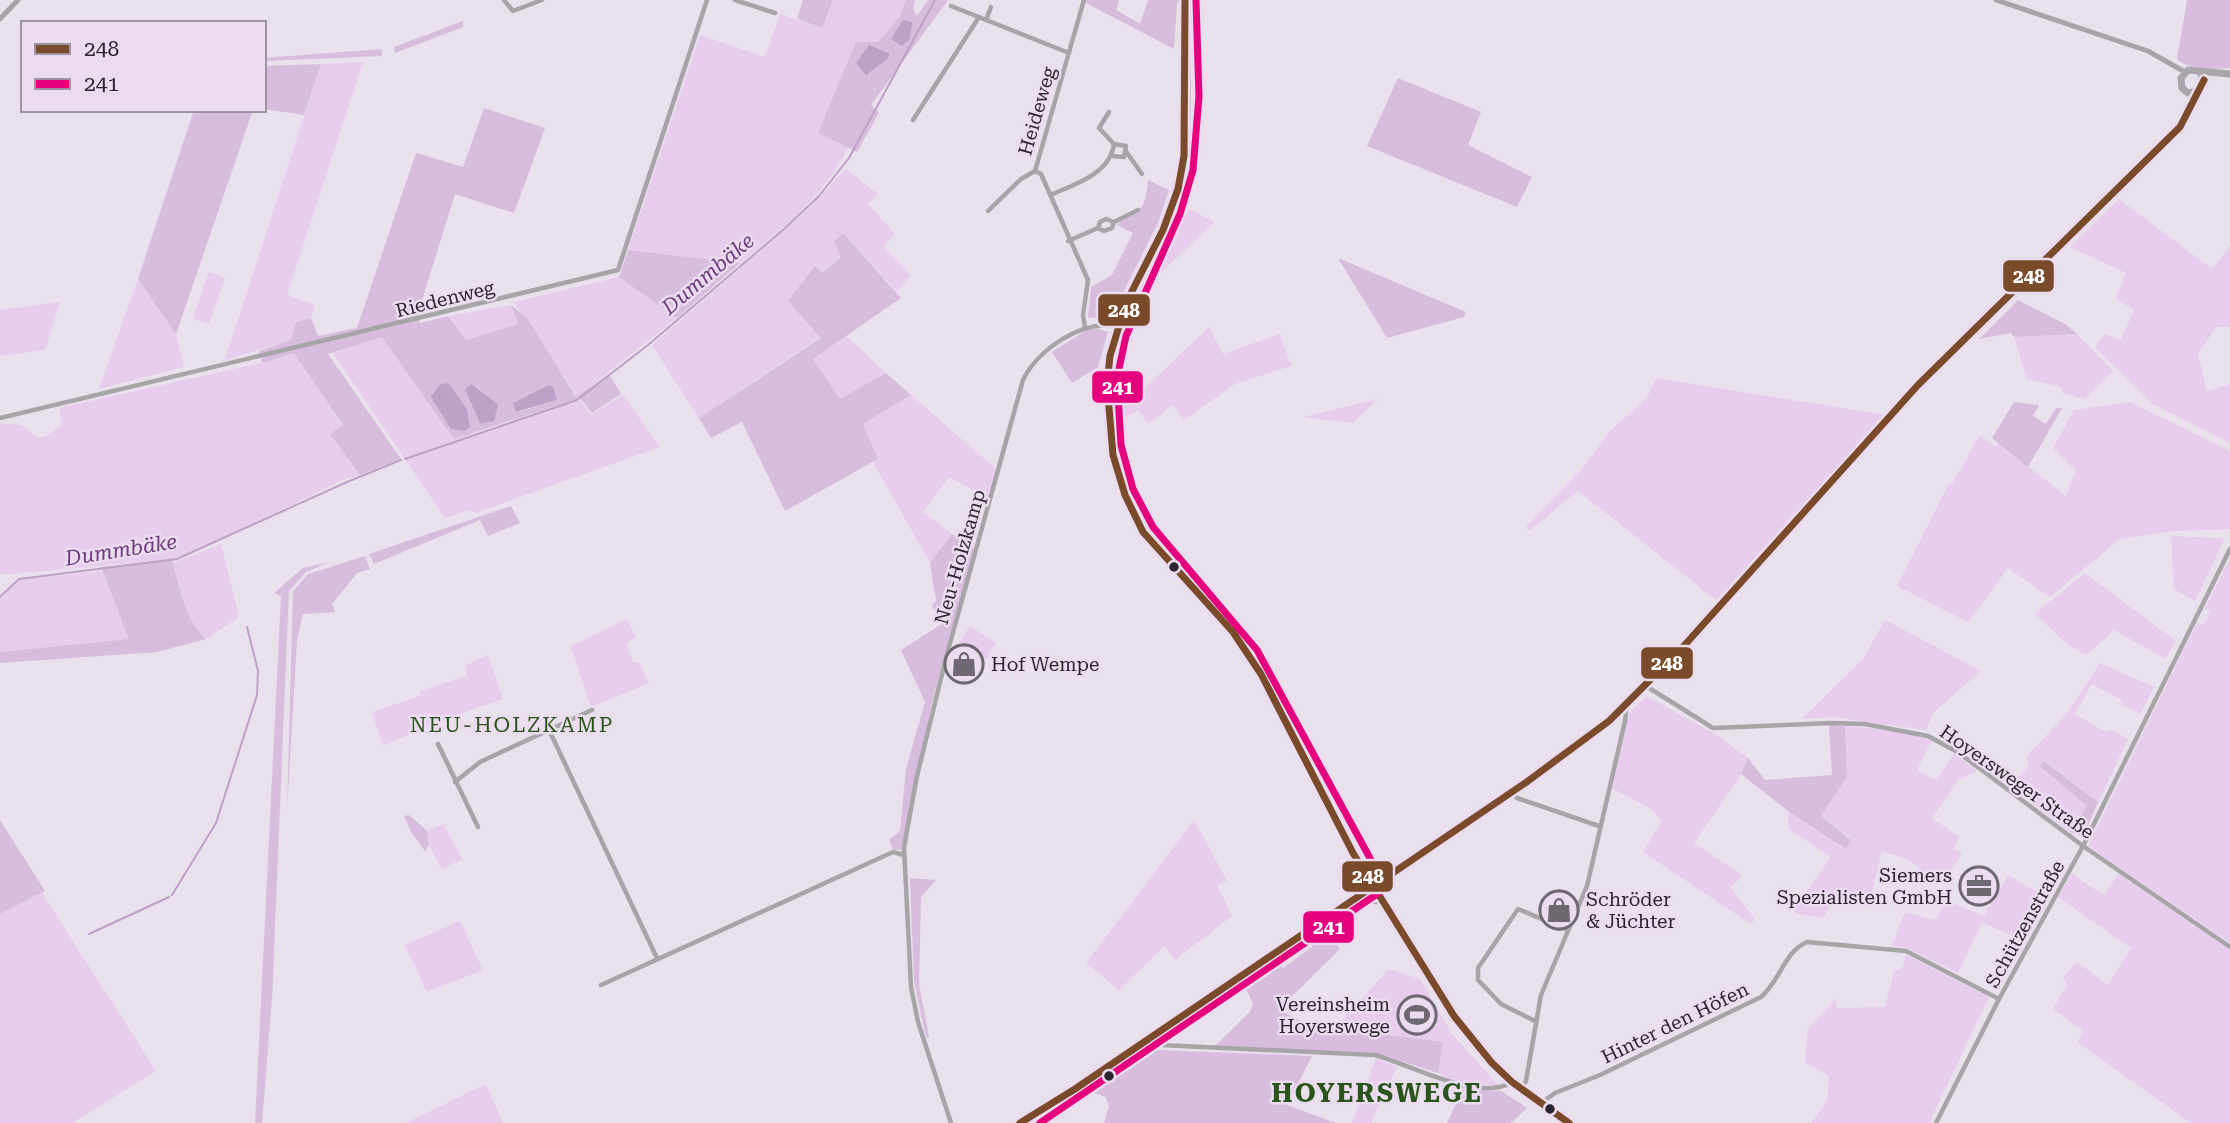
<svg xmlns="http://www.w3.org/2000/svg" width="2230" height="1123" font-family="'Roboto Serif',serif">
<rect width="100%" height="100%" fill="#e8e0ea"/>
<!-- green -->
<g fill="#e7ccee">
<path d="M833 0H906L899 18 878 42 818 133 848 147C825 196 781 230 740 263L628 250 700 35 765 57 780 14 821 28Z"/>
<polygon points="363,62 287,295 315,305 311,318 296,322 291,340 225,360 321,64"/>
<polygon points="846,169 878,194 868,204 895,234 884,247 911,275 897,292 843,233 841,256 822,273 816,266 821,337 699,418 652,345 806,211"/>
<polygon points="2119,199 2212,269 2230,246 2230,327 2216,327 2198,354 2207,391 2230,384 2230,443 2153,404 2095,347 2105,334 2121,340 2134,310 2116,299 2126,273 2070,247"/>
<polygon points="1180,205 1215,222 1135,297"/>
<polygon points="209,272 225,278 209,324 193,319"/>
<polygon points="619,277 677,318 577,397 514,302"/>
<polygon points="138,279 176,334 184,367 99,389"/>
<polygon points="60,302 45,350 0,356 0,310"/>
<polygon points="511,305 519,324 465,340 448,316"/>
<polygon points="1209,327 1223,354 1280,334 1291,366 1235,384 1184,420 1172,405 1148,424 1138,410 1111,425 1110,421"/>
<polygon points="2077,334 2113,371 2085,399 2062,393 2063,387 2027,379 2014,337"/>
<polygon points="382,336 454,439 580,400 591,415 623,395 660,447 475,513 469,510 445,518 333,353"/>
<polygon points="846,336 886,373 840,400 813,359"/>
<polygon points="294,352 343,426 330,434 360,475 344,479 244,529 172,559 0,575 0,423 21,425 38,438 47,436 62,424 59,408 261,363"/>
<polygon points="1656,378 1885,415 1716,600 1578,491 1529,531 1526,527 1583,468 1610,431 1647,398"/>
<polygon points="911,395 996,469 987,498 949,477 923,512 952,534 930,563 873,462 878,459 863,424"/>
<polygon points="1378,399 1353,423 1303,417"/>
<polygon points="2130,402 2230,451 2230,529 2175,531 2120,539 2050,597 2008,568 1968,622 1897,586 1949,484 1952,484 1980,435 1996,447 1998,443 2066,496 2076,471 2053,448 2074,410"/>
<polygon points="2171,536 2225,538 2195,601 2174,589"/>
<path d="M221 544 239 617 206 639C186 623 180 587 173 563Z"/>
<polygon points="2230,559 2230,943 2088,846 2197,623 2204,624 2210,612 2205,608"/>
<polygon points="102,571 130,639 0,652 0,599 19,580"/>
<polygon points="2085,573 2176,641 2165,659 2114,630 2086,655 2067,644 2035,614"/>
<polygon points="627,619 636,637 626,644 633,662 639,663 649,683 591,707 571,646"/>
<polygon points="1885,620 1981,671 1934,712 1926,730 1833,717 1802,719 1863,659"/>
<polygon points="970,626 996,643 986,660 960,641"/>
<polygon points="488,655 503,699 436,722 383,746 372,712 420,696 420,691 467,676 465,666"/>
<polygon points="2100,663 2154,687 2140,714 2121,704 2122,700 2092,684 2075,714 2105,732 2111,730 2128,739 2098,802 2045,761 2040,766 2088,806 2070,832 2011,787 2029,765 2027,756 2069,711"/>
<polygon points="1646,696 1715,734 1748,758 1748,764 1694,843 1739,873 1742,877 1730,887 1755,919 1751,924 1643,852 1662,821 1653,810 1612,788 1629,713"/>
<polygon points="1845,726 1898,731 1932,740 1917,770 1936,780 1954,754 1977,771 1958,780 1932,818 1959,837 1954,848 1962,854 1940,884 1908,860 1882,851 1868,907 1834,899 1823,918 1797,914 1790,904 1808,890 1831,857 1789,829 1788,811 1846,848 1851,839 1821,816 1847,777"/>
<polygon points="1194,820 1227,881 1217,885 1232,916 1175,960 1164,946 1119,990 1086,963"/>
<polygon points="444,824 462,859 442,869 429,845 427,831"/>
<polygon points="2072,874 2103,895 2119,874 2230,950 2230,1123 2191,1123 2077,1042 2084,1031 2053,1009 2067,985 2063,977 2077,962 2108,985 2131,948 2058,897"/>
<polygon points="2008,875 2047,898 2024,941 1982,922 1958,973 1907,948 1892,945 1905,912 1935,920 1946,900 1984,916"/>
<polygon points="42,893 156,1071 72,1123 0,1123 0,914"/>
<polygon points="460,921 483,970 427,992 405,945"/>
<polygon points="1906,955 1989,997 1929,1123 1812,1123 1828,1098 1829,1076 1805,1062 1808,1029 1836,999 1837,1008 1885,1007 1894,972 1903,967"/>
<polygon points="1389,969 1420,979 1452,1034 1498,1085 1463,1085 1438,1073 1443,1043 1334,1029"/>
<polygon points="1376,1058 1397,1067 1371,1123 1352,1123"/>
<polygon points="486,1084 503,1123 406,1123"/>
</g>
<!-- forest -->
<g fill="#d7bcde" fill-rule="evenodd">
<polygon points="803,0 833,0 822,28 797,19"/>
<polygon points="906,0 915,0 913,10 917,16 928,0 948,0 871,105 879,113 857,152 818,133 856,42 878,42 899,18"/>
<polygon points="1087,0 1119,0 1116,10 1140,24 1148,0 1180,0 1177,4 1174,49 1086,3"/>
<path d="M2187 0H2230V68C2216 70 2186 69 2177 59Z"/>
<polygon points="463,21 463,27 395,53 394,47"/>
<polygon points="382,49 382,56 264,61 264,58"/>
<polygon points="321,64 304,115 264,109 264,66"/>
<polygon points="1398,78 1481,112 1468,145 1532,177 1517,207 1367,146"/>
<path d="M484 108 545 128 514 213 455 194 418 313 420 323 448 316 466 340 518 324 511 305 527 318 576 397 609 374 621 394 592 413 580 398 454 439 382 337 328 354 401 459 360 475 330 434 343 425 294 353 262 363 259 351 291 340 296 322 311 318 318 336 357 328 416 153 463 167ZM476 386 498 404 480 423 474 411ZM535 392 557 400 519 412 513 403Z"/>
<polygon points="194,110 253,110 176,334 138,279"/>
<path d="M1148 180 1169 190 1158 223 1111 317 1088 318 1091 287 1112 275 1133 233 1117 225C1138 204 1144 220 1148 180Z"/>
<polygon points="843,233 901,298 813,359 840,399 886,373 911,395 863,424 878,459 785,511 742,422 711,438 699,418 821,338 788,301 815,266 822,273 841,257 834,242"/>
<polygon points="628,250 740,263 677,318 619,277"/>
<polygon points="1338,258 1466,312 1464,317 1387,338"/>
<polygon points="2018,300 2065,324 2077,334 2014,337 2011,333 1979,339"/>
<polygon points="1098,329 1108,332 1098,367 1072,383 1052,352 1087,330"/>
<polygon points="2014,402 2039,405 2033,416 2046,424 2056,408 2062,408 2028,467 1992,438"/>
<polygon points="511,506 520,523 488,536 480,520 374,564 369,554"/>
<polygon points="952,534 974,549 932,702 902,850 893,850 889,840 900,831 906,769 925,702 901,650 942,624 932,606 936,600 930,563"/>
<polygon points="365,556 370,569 357,573 332,604 335,612 303,614 297,640 287,811 293,591 308,574"/>
<path d="M172 559C179 585 185 621 206 639L157 652 0 663V652L129 639 101 567Z"/>
<polygon points="330,562 306,572 289,591 272,1000 262,1123 255,1123 281,596 274,593 303,568"/>
<polygon points="1829,725 1845,726 1847,777 1821,816 1851,840 1846,849 1788,811 1741,774 1748,758 1765,780 1832,775"/>
<polygon points="2044,761 2098,802 2083,837 2070,832 2087,806 2040,766"/>
<polygon points="409,815 427,831 429,845 425,851 411,832 404,816"/>
<polygon points="0,820 45,891 0,914"/>
<polygon points="910,878 936,880 921,897 919,985 929,1037 926,1037 914,981"/>
<polygon points="1323,928 1340,949 1279,1009 1308,1025 1443,1042 1438,1073 1376,1053 1215,1046 1250,1012 1253,1003 1243,984 1276,962 1283,968 1312,947 1314,937"/>
<polygon points="1158,1050 1312,1056 1287,1105 1336,1123 1104,1123 1109,1107 1106,1097 1089,1091"/>
<polygon points="1463,1089 1501,1091 1527,1108 1511,1123 1447,1123"/>
</g>
<!-- water -->
<g fill="#c0a0c9">
<polygon points="903,20 912,22 910,39 902,46 891,39"/>
<polygon points="869,45 890,54 887,59 866,75 856,63"/>
<polygon points="447,383 451,386 467,410 470,427 464,431 451,429 431,397 439,385"/>
<polygon points="472,384 498,404 494,421 480,424 465,389"/>
<polygon points="549,385 553,387 557,400 516,412 513,403"/>
</g>
<g fill="none" stroke-linecap="round" stroke-linejoin="round">
<!-- stream -->
<g stroke="#c0a0c9" stroke-width="2">
<polyline points="405,459 577,400 648,345 784,229 819,196 849,158 935,0"/>
<polyline points="0,597 19,579 177,559 347,482 401,460"/>
<polyline points="172,895 216,823 257,695 258,671 247,627"/>
<polyline points="89,934 169,897"/>
</g>
<!-- minor -->
<g stroke="#a7a4a7" stroke-width="4.5">
<polyline points="504,0 513,11 542,0"/>
<polyline points="735,0 775,13"/>
<polyline points="951,6 1069,53"/>
<polyline points="986,20 991,7"/>
<polyline points="1109,112 1099,128 1114,144"/>
<polyline points="913,120 979,17"/>
<polyline points="1125,150 1142,174"/>
<polyline points="1035,171 1041,174 1088,280 1083,315 1085,327"/>
<path d="M1050 195C1074 185 1110 174 1114 144L1126 146 1124 157 1112 156"/>
<polyline points="988,211 1021,179 1035,171 1084,0"/>
<polyline points="1098,228 1104,231 1112,228 1114,222 1138,210"/>
<polyline points="1068,241 1098,228 1100,222 1106,219 1114,222"/>
<polyline points="0,418 618,270 707,0"/>
<polyline points="1646,686 1713,728 1831,723 1865,724 1928,736 1959,753 2083,846 2230,947"/>
<polyline points="550,732 657,958"/>
<polyline points="438,744 478,827"/>
<polyline points="455,782 480,762 592,710"/>
<polyline points="1512,792 1517,798 1599,826"/>
<polyline points="601,985 893,852 904,855"/>
<polyline points="1535,1021 1501,1004 1478,980 1478,968 1518,909 1568,930"/>
<path d="M1149 1039 1160 1045 1375 1055C1412 1065 1478 1103 1512 1082"/>
<polyline points="1521,1089 1526,1081 1541,995 1587,886 1625,721 1626,712 1622,708"/>
<path d="M1541 1103 1555 1093 1600 1075 1761 997C1780 981 1784 952 1807 942L1906 951 1999 999"/>
<path d="M951 1123 918 1022 911 987 904 847 917 776 947 654 1023 380C1038 349 1083 319 1117 327"/>
<polyline points="1936,1123 1999,999 2083,846 2230,549"/>
</g>
<!-- tertiary -->
<g stroke="#a7a4a7" stroke-width="5">
<path d="M1185 0C1188 54 1193 138 1178 189 1158 256 1113 310 1107 381 1103 431 1116 492 1144 533 1179 584 1231 621 1261 676 1300 744 1332 818 1369 887"/>
<polyline points="1996,0 2148,51 2185,72"/>
<polyline points="0,19 18,0"/>
</g>
<!-- secondary -->
<polyline stroke="#a7a2a8" stroke-width="6" points="1374,883 1382,903 1469,1037 1512,1082 1569,1123"/>
<!-- primary -->
<g stroke="#aaa5ab" stroke-width="7">
<polyline points="2201,74 2203,84 2199,91 2188,93 2182,88 2181,78 2188,70 2230,74"/>
<polyline points="1365,870 1389,873"/>
<polyline points="1355,897 1378,901"/>
<polyline points="1020,1123 1075,1089 1528,781 1609,721 1682,648 1918,385 2180,127 2188,116 2196,93"/>
</g>
<!-- bus-1 casing -->
<g stroke="#eadbef" stroke-width="12">
<g id="bus-1">
<polyline points="1185,0 1184,156 1178,189 1163,230 1126,303 1110,356 1107,384 1113,455 1125,495 1143,532 1233,632 1261,674 1353,853 1454,1016 1492,1063 1512,1082 1569,1123"/>
<polyline points="1020,1123 1075,1089 1528,781 1609,721 1682,648 1918,385 2180,127 2204,80"/>
</g>
</g>
<!-- bus-2 casing -->
<g stroke="#eadbef" stroke-width="12">
<polyline id="bus-2" points="1040,1123 1380,892 1384,884 1257,650 1153,527 1133,489 1121,445 1117,378 1126,336 1180,214 1193,170 1199,96 1196,0"/>
</g>
<!-- bus-1 -->
<use href="#bus-1" stroke="#7a4b2a" stroke-width="7"/>
<!-- bus-2 -->
<use href="#bus-2" stroke="#e5007d" stroke-width="7"/>
</g>
<!-- icons -->
<defs>
<g id="shop-ring" transform="scale(2.0125)"><circle r="9.5" fill="#eadbef" stroke="#6d676f" stroke-width="1.5"/><path d="M-5-2.5h2.3a2.7 3.5 0 0 1 5.4 0H5L5.5 6h-11ZM-1.5-2.5h3a1.5 2.3 0 0 0-3 0Z" fill="#6d676f"/></g>
<g id="office-ring" transform="scale(2.0125)"><circle r="9.5" fill="#eadbef" stroke="#6d676f" stroke-width="1.5"/><path d="M-6-3h4V-5.5h4V-3h4V5H-6ZM-1-4.5V-3h2v-1.5ZM-6 0V1H6V0Z" fill="#6d676f"/></g>
<g id="stadium-ring" transform="scale(2.0125)"><circle r="9.5" fill="#eadbef" stroke="#6d676f" stroke-width="1.5"/><path d="M0-5a6.5 5 0 1 0 0 10a6.5 5 0 1 0 0-10ZM-3.5-1.8h7v3.6h-7Z" fill="#6d676f"/></g>
</defs>
<g fill-rule="evenodd">
<use href="#shop-ring" x="964" y="664"/>
<use href="#office-ring" x="1979" y="886"/>
<use href="#shop-ring" x="1559" y="910"/>
<use href="#stadium-ring" x="1417" y="1015"/>
</g>
<!-- markers -->
<g fill="#2b262d" stroke="#eadbef" stroke-width="2.5">
<circle cx="1174" cy="567" r="6"/>
<circle cx="1109" cy="1076" r="6"/>
<circle cx="1550" cy="1109" r="6"/>
</g>
<g text-anchor="middle" dominant-baseline="central" stroke-width="5" stroke-linejoin="round" paint-order="stroke">
<!-- street labels -->
<g font-size="19" fill="#2b262d" stroke="#eadbef">
<text transform="translate(1037 111) rotate(-74)">Heideweg</text>
<text transform="translate(445 299) rotate(-14)">Riedenweg</text>
<text transform="translate(960 557) rotate(-74)">Neu-Holzkamp</text>
<text transform="translate(2017 782) rotate(35)">Hoyersweger Straße</text>
<text transform="translate(2025 924) rotate(-61)">Schützenstraße</text>
<text transform="translate(1675 1023) rotate(-26)">Hinter den Höfen</text>
</g>
<!-- poi labels -->
<g font-size="19" fill="#2b262d" stroke="#eadbef" text-anchor="start">
<text x="991" y="664">Hof Wempe</text>
<text x="1952" y="875" text-anchor="end">Siemers<tspan x="1952" dy="22">Spezialisten GmbH</tspan></text>
<text x="1586" y="899">Schröder<tspan x="1586" dy="22">&amp; Jüchter</tspan></text>
<text x="1390" y="1004" text-anchor="end">Vereinsheim<tspan x="1390" dy="22">Hoyerswege</tspan></text>
</g>
<!-- water labels -->
<g font-size="21" font-style="italic" fill="#6f3b7e" stroke="#eadbef">
<text transform="translate(708 274) rotate(-40)">Dummbäke</text>
<text transform="translate(121 550) rotate(-9)">Dummbäke</text>
</g>
<!-- neighbourhood labels -->
<g font-size="21" letter-spacing="2" fill="#29541a" stroke="#eadbef">
<text x="512" y="725">NEU-HOLZKAMP</text>
</g>
<!-- district labels -->
<g font-size="26" font-weight="bold" letter-spacing="2" fill="#29541a" stroke="#eadbef">
<text x="1377" y="1093">HOYERSWEGE</text>
</g>
</g>
<g stroke="#eadbef" stroke-width="2.5">
<rect x="2002" y="259" width="53" height="34" rx="7" fill="#7a4b2a"/>
<rect x="1097" y="293" width="54" height="34" rx="7" fill="#7a4b2a"/>
<rect x="1091" y="370" width="53" height="34" rx="7" fill="#e5007d"/>
<rect x="1640" y="646" width="54" height="34" rx="7" fill="#7a4b2a"/>
<rect x="1341" y="860" width="53" height="33" rx="7" fill="#7a4b2a"/>
<rect x="1302" y="910" width="53" height="34" rx="7" fill="#e5007d"/>
</g>
<g font-size="19" text-anchor="middle" font-weight="bold" fill="#fff">
<text x="2029" y="283">248</text>
<text x="1124" y="317">248</text>
<text x="1118" y="394">241</text>
<text x="1667" y="670">248</text>
<text x="1368" y="883">248</text>
<text x="1329" y="934">241</text>
</g>
<!-- legend -->
<rect x="21" y="21" width="245" height="91" fill="#eadbef" stroke="#9e93a1" stroke-width="2"/>
<rect x="35" y="44" width="35" height="10" fill="#7a4b2a" stroke="#9e93a1" stroke-width="2"/>
<text x="84" y="56" font-size="21" fill="#2b262d">248</text>
<rect x="35" y="79" width="35" height="10" fill="#e5007d" stroke="#9e93a1" stroke-width="2"/>
<text x="84" y="91" font-size="21" fill="#2b262d">241</text>
</svg>
